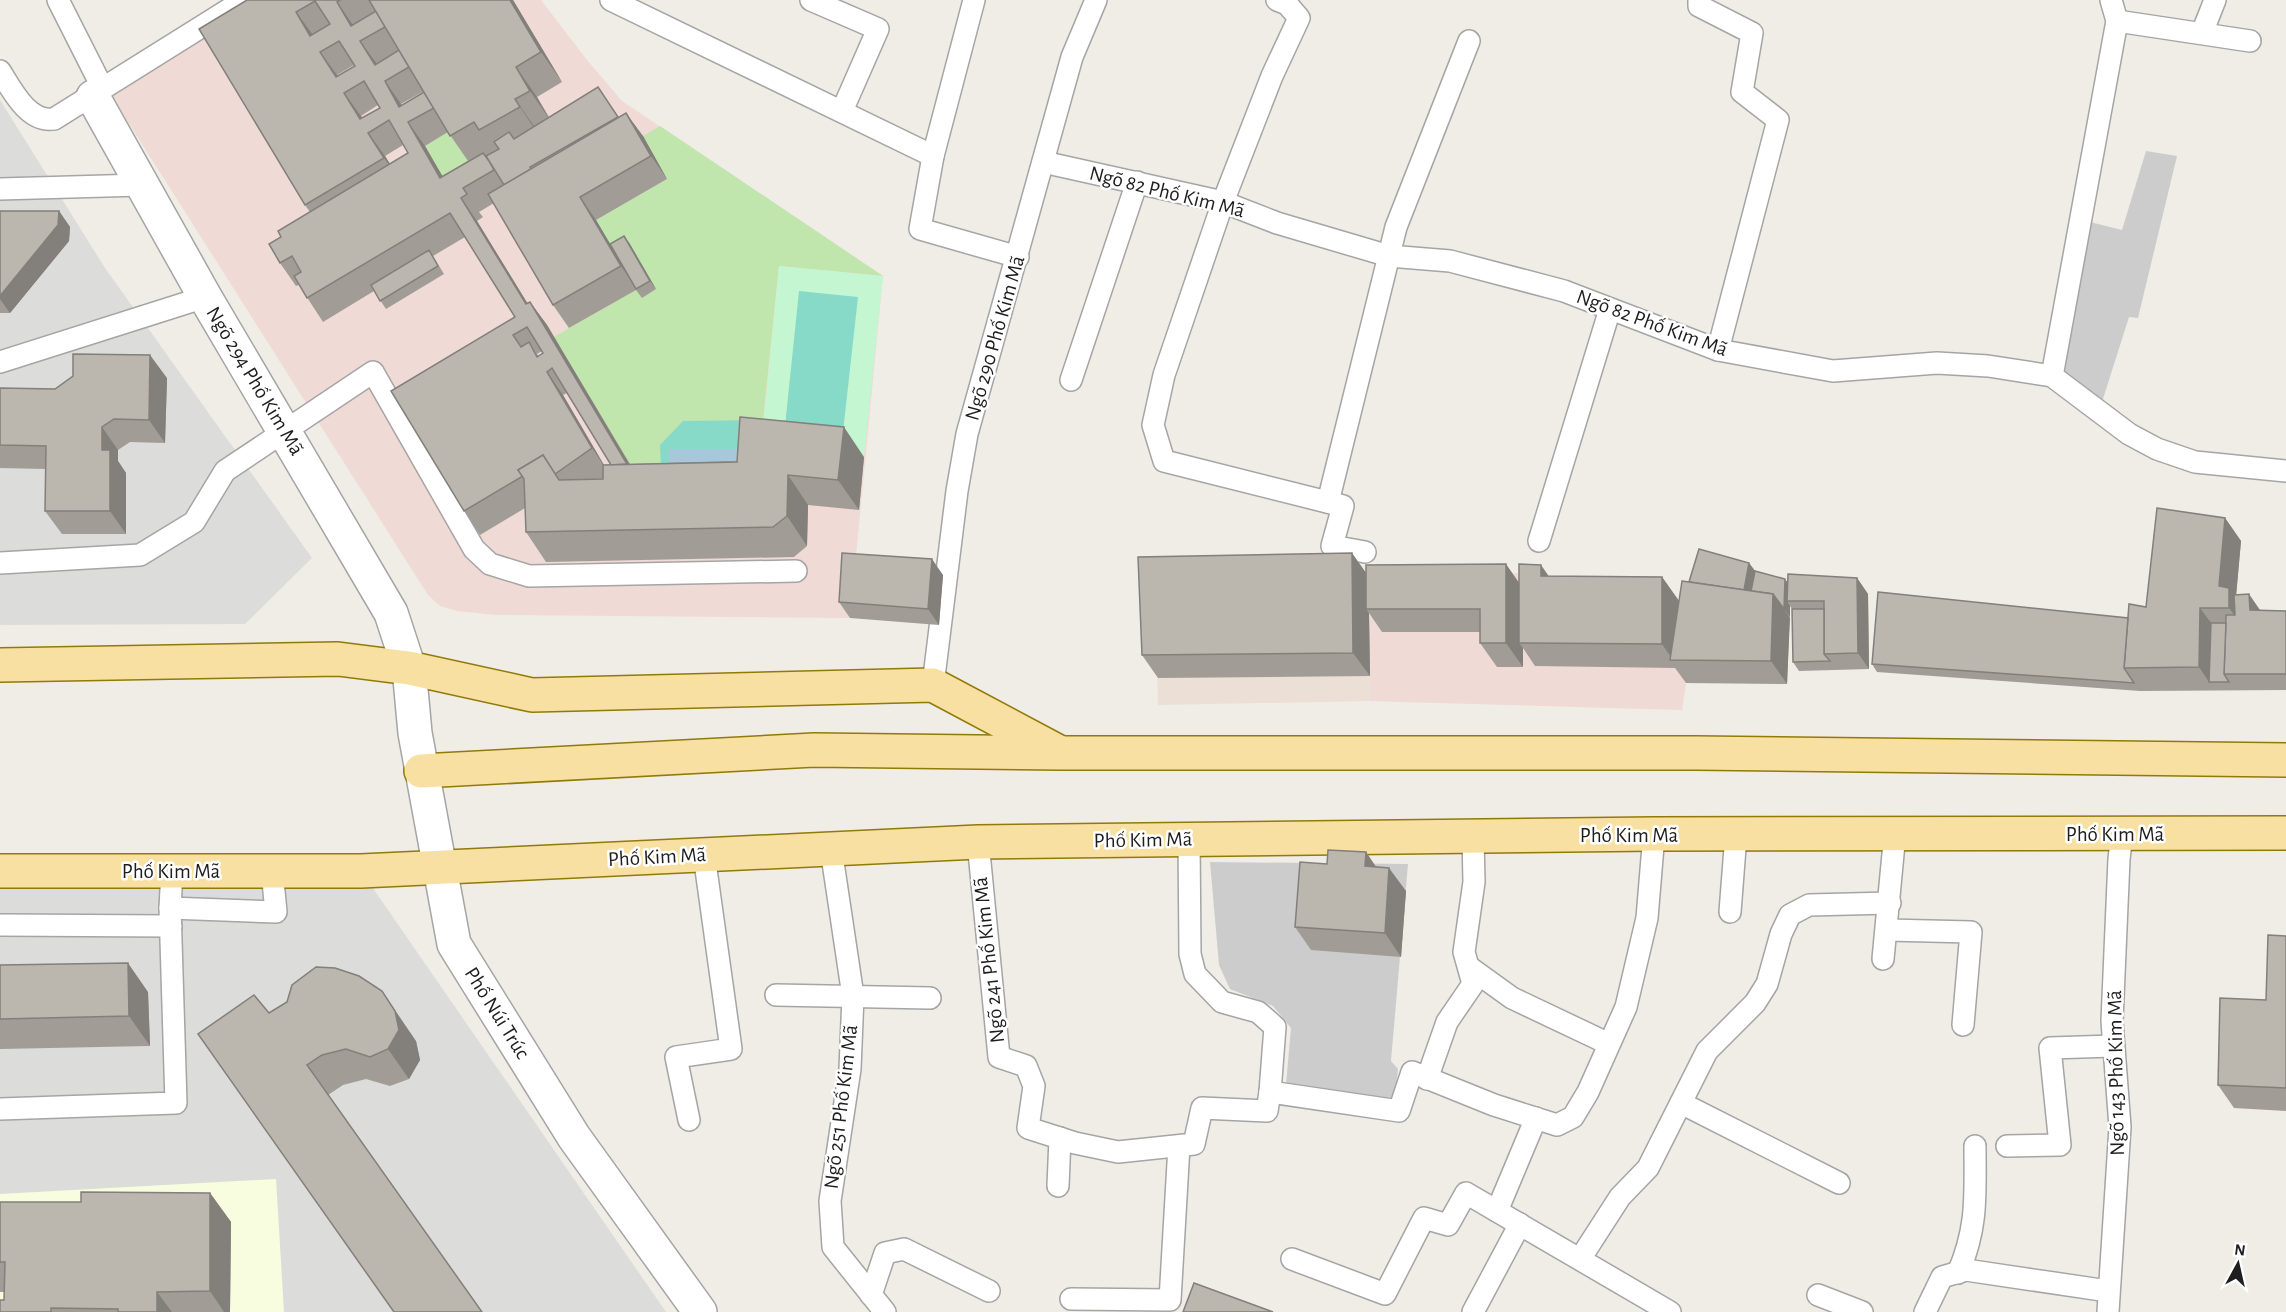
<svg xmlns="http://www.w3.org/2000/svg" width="2286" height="1312" font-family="'Alegreya Sans',sans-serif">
<rect width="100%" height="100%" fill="#efede5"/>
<!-- residential -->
<g fill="#dcdcdb">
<polygon points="0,100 105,268 312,558 245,624 0,625"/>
<polygon points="361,871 666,1312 0,1312 0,873"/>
</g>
<!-- commercial -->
<g fill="#efdad5">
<polygon points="257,0 541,0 587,60 622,101 883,276 850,618 496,615 457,611 440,606 428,595 109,92"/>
<polygon points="1525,573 1698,605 1682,710 1370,701 1369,577"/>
</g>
<!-- education -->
<polygon fill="#f8fde0" points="276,1179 284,1312 0,1312 0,1194"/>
<!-- religious -->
<g fill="#ccc">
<polygon points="2146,151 2177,156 2138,318 2129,317 2102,402 2058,373 2090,222 2122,230"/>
<polygon points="1210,862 1408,864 1391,1061 1398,1069 1394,1104 1286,1085 1291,1028 1273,1006 1230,989 1219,965"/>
</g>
<!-- military -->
<polygon fill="#ecdfd5" points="1369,577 1370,701 1158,705 1155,580"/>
<!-- grass -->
<g fill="#c0e6ae">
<polygon points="660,126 883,276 779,266 763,420 662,494 647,494 554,337 637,289 596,220 667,179 643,136"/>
<polygon points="450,131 495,152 500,160 457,201 425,146"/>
</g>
<!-- park -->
<polygon fill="#c4f7d1" points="779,266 883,276 864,457 761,447"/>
<!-- pitch -->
<g fill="#87dac7">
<polygon points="799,291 858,297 843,432 785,426"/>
<polygon points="763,420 761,447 662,494 660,445 683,421"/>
</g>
<!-- water -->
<polygon fill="#a8c7da" points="669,449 737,449 739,479 669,480"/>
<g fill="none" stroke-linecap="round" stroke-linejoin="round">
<!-- service casing -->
<g stroke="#a5a5a5" stroke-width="24">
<g id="service">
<polyline points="58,0 103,89"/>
<polyline points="611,0 933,156"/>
<polyline points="811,0 878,29 842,111"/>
<polyline points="974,0 933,156 920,229 1018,257"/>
<polyline points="1277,0 1287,4 1299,18 1272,76 1223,202 1164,375 1153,425 1164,461 1343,506 1332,546 1365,552"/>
<polyline points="1699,0 1699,6 1752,33 1742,92 1778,120 1718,350"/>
<polyline points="2117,21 2250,41"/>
<polyline points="2202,33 2215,0"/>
<path d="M0 71C12 90 28 123 54 119L244 0"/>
<polyline points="1043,162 1223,202 1277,223 1389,256 1450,261 1564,291 1718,350 1833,371 1937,363 1988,366 2052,376 2129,434 2157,449 2195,462 2286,471"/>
<polyline points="0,189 141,185"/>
<polyline points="0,362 205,297"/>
<polyline points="2052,376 2117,21 2111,0"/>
<polyline points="1071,380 1137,182"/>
<polyline points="1328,502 1396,227 1469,41"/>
<polyline points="1539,541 1610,309"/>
<polyline points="0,563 140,555 194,522 225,471 373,372 474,549 490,564 529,576 796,571"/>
<polyline points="933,685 957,491 967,434 1072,57 1096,0"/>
<polyline points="1189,839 1190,954 1195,974 1222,1002 1258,1012 1275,1027 1270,1092 1399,1111 1412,1072 1494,1105 1557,1125 1573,1117 1588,1092 1626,1007 1647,918 1654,834"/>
<polyline points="978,842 999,1057 1026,1066 1034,1086 1028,1128 1075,1143 1118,1152 1194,1144 1202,1108 1267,1111 1270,1092"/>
<polyline points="831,849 853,996 850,1069 830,1201 833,1247 885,1312"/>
<polyline points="170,908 276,912 272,871"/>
<polyline points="1730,912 1736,835"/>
<polyline points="0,925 171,926"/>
<polyline points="1887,930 1971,932 1963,1025"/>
<polyline points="1883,959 1895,833"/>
<polyline points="1469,967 1512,998 1609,1044"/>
<polyline points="776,995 930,998"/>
<polyline points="1427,1079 1447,1022 1473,984 1464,952 1474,882 1473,836"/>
<polyline points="1681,1103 1839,1183"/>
<polyline points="0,1109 176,1103 170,908 172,871"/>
<polyline points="689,1120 676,1057 731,1049 704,855"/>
<polyline points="2007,1146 2060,1145 2050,1048 2113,1046"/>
<polyline points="1058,1186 1060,1138"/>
<polyline points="1497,1211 1536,1118"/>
<polyline points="1292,1259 1385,1294 1424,1218 1448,1225 1466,1193 1670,1312"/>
<polyline points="1580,1259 1620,1197 1648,1168 1707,1051 1755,1003 1767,984 1781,934 1790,915 1809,905 1890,903"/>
<path d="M1958 1273C1978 1227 1975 1195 1975 1146"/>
<polyline points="871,1295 885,1253 904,1249 989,1291"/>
<polyline points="1818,1295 1862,1312"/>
<polyline points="1071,1299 1170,1300 1179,1146"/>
<polyline points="1473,1312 1520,1224"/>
<polyline points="1925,1312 1942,1277 1966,1270 2108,1291"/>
<polyline points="2108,1312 2120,1127 2112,1021 2119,859 2122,834"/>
</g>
</g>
<!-- tertiary casing -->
<g stroke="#a5a5a5" stroke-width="36">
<polyline id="tertiary" points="93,97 205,297 391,613 409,668 415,733 454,944 574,1137 700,1312"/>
</g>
<!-- primary casing -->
<g stroke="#917a08" stroke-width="36">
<g id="primary">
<polyline points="0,665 338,659 409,668 532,695 933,685 1057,751"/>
<polyline points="421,771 814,750 1061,753 1696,753 2286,760"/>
<polyline points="0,871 361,871 978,842 1654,834 2286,833"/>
</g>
</g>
<!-- service -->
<use href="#service" stroke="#fff" stroke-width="21"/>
<!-- tertiary -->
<use href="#tertiary" stroke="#fff" stroke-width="33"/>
<!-- primary -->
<use href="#primary" stroke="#f7e0a2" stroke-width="33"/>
</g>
<!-- wall -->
<g fill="#a19d96" fill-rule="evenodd">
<path d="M247 0H513L562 82 537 97 549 117 598 87 619 118 643 136 667 179 596 220 610 244 624 236 656 289 642 298 636 290 569 328 553 305 494 203 479 212 483 217 477 221 527 303 530 302 547 325 630 464 864 457 859 510 808 505 807 546 794 557 546 562 526 532 525 508 480 535 464 511 515 317 465 237 433 256 444 274 386 309 374 291 323 322 299 285 296 286 280 263 281 237 310 212 305 205ZM354 65 355 66 337 76V75ZM424 91 425 93 401 105V104ZM378 105 380 108 362 118 361 116ZM448 132 468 161 442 176 425 146ZM403 145 408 153 390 164 385 156ZM542 351 543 353 539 356 537 354ZM567 393 611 465H604L563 395Z"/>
<polygon points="0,211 59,211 70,227 69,241 10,313 0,313"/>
<polygon points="167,378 165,443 130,442 118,450 118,461 126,473 126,534 62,534 45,511 45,469 0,468 0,388 55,389"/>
<polygon points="2225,518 2241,541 2236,595 2260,610 2286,611 2286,690 2140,691 1877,672 1872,664 2128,618 2146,607"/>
<polygon points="1749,563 1755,571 1787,582 1857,578 1868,594 1869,669 1799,671 1793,662 1792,609 1790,606 1787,684 1686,683 1675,668 1535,666 1523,648 1523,667 1497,667 1480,643 1480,632 1382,632 1369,613 1370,676 1158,678 1142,655 1366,572 1519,584 1549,576 1662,577 1679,601 1689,582"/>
<polygon points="943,575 939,625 850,618 839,602"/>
<polygon points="1366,852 1376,867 1406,891 1401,957 1311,950 1295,927 1327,864"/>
<polygon points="2286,936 2286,1111 2234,1108 2218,1085 2266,1000"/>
<polygon points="0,965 148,992 150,1046 0,1049"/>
<polygon points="287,1002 416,1041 420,1060 409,1079 390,1086 366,1079 343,1085 328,1095 269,1013"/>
<polygon points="210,1193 231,1222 230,1312 0,1312 4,1300 4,1292 0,1292 0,1202 81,1202"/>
</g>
<!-- shaded-wall -->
<g fill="#837f7a">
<polygon points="510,0 513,0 562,82 541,52"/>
<polygon points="337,2 353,25 351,26"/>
<polygon points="296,12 313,35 310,36"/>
<polygon points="360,41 377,64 375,65"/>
<polygon points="320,52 337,75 346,91 336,77"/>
<polygon points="516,67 537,97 550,120 530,91"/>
<polygon points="385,81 401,104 411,121 399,107"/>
<polygon points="344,93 361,116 370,132 360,119"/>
<polygon points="515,99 536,129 540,137 520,107"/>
<polygon points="626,113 643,136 667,179 651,156"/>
<polygon points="408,122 425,146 457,201 440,178"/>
<polygon points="368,133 385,156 401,182 384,158"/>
<polygon points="580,197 596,220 637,289 621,266"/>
<polygon points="461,198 477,221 542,327 526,304"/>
<polygon points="59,211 70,227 69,241 10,313 0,299 0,296"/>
<polygon points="624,236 630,244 656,289 650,281"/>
<polygon points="530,302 547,325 647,494 631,471"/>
<polygon points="150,355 167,378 165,443 149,420"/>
<polygon points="547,372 563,395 608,472 592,448"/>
<polygon points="102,427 118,450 118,461 126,473 126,534 110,511 102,450"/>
<polygon points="844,427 864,457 859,510 838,480"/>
<polygon points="788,475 808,505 807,546 787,516"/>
<polygon points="2225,518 2241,541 2236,597 2246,631 2229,608 2219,586"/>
<polygon points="1352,553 1369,577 1366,609 1369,613 1370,676 1353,653"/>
<polygon points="932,559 943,575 939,625 928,609"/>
<polygon points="1749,563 1761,579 1755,605 1742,596"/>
<polygon points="1506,564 1522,587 1519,643 1523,648 1523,667 1506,643"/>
<polygon points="1541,565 1557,588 1541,576"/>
<polygon points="1662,577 1679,601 1673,660 1662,644"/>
<polygon points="1857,578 1868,594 1869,669 1858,653"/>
<polygon points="1785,579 1791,587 1787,601 1790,606 1790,617 1784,609"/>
<polygon points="1773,594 1790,618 1787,684 1771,661"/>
<polygon points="2249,594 2260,610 2250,610"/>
<polygon points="2200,608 2217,631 2209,682 2199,667"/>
<polygon points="1366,852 1382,876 1365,866"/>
<polygon points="1389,868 1406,891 1401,957 1385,933"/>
<polygon points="128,963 148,992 150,1046 129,1016"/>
<polygon points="382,991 416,1041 420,1060 409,1079 388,1049"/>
<polygon points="210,1193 231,1222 230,1312 224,1312 210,1291"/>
<polygon points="157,1292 172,1312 157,1312"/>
</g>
<!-- building -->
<g fill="#bbb6ae" stroke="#837f7a" stroke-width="1.5" fill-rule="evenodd">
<path d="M247 0H340L337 2 351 26 376 11 385 27 360 41 375 65 399 50 403 57 409 67 385 81 399 107 424 92 434 108 408 122 440 178 483 153 489 161 494 170 463 188 467 194 461 198 526 304 530 302 627 464 611 465 552 368 547 372 592 448 555 474 543 455 518 470 523 476 464 511 391 391 515 317 450 213 307 298 294 276 301 272 292 256 280 263 269 244 281 237 278 231 408 153 389 120 368 133 384 158 305 205 199 29ZM315 1 330 24 310 36 296 12ZM339 41 355 66 336 77 320 52ZM364 81 380 108 360 119 344 93ZM527 327 543 353 537 357 529 342 521 347 513 335Z"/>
<polygon points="369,0 510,0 541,52 516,67 530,91 515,99 520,107 479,130 474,122 450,136"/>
<polygon points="598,87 618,117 530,167 531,169 504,185 486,156 499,149 494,142 509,132 514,139"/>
<polygon points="626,113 651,156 580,197 621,266 553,305 488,194"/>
<polygon points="0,211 59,211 58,225 0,296"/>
<polygon points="624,236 650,281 636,289 610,244"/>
<polygon points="429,250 438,266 380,301 371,285"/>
<polygon points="73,354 150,355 149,420 114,419 102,427 102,450 110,450 110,511 45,511 46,446 0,445 0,388 55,389 73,376"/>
<polygon points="740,417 844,427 838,480 788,475 787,516 773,527 526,532 524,479 518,470 543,455 559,480 603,479 603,465 737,462"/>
<polygon points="2157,508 2225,518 2219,586 2229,588 2229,608 2200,608 2199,667 2124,668 2129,604 2146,607"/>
<polygon points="1699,549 1749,563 1744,590 1689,582"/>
<polygon points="842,553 932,559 928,609 839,602"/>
<polygon points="1352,553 1353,653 1142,655 1138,557"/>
<polygon points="1506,564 1506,643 1480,643 1480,609 1366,609 1366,565"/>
<polygon points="1519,564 1541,565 1541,576 1662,577 1662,644 1519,643"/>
<polygon points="1755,571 1785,579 1784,609 1773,594 1751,591"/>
<polygon points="1788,574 1857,578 1858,653 1824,654 1824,601 1787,601"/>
<polygon points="1682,581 1773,594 1771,661 1670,660"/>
<polygon points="1878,592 2128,618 2124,668 2134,683 1872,664"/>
<polygon points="2249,594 2250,610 2286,611 2286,674 2224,674 2226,615 2235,615 2234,595"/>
<polygon points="1792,609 1824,609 1824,654 1830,661 1793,662"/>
<polygon points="2211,623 2226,623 2224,674 2229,682 2209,682"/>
<polygon points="1328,850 1366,852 1365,866 1389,868 1385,933 1295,927 1300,862 1327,864"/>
<polygon points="2268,935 2286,936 2286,1088 2218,1085 2220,998 2266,1000"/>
<polygon points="128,963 129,1016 0,1019 0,965"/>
<polygon points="316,967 335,968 359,976 382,991 395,1011 399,1030 388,1049 370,1057 346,1049 322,1055 307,1065 482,1312 394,1312 198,1034 254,995 269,1013 287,1002 292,985"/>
<polygon points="81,1192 210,1193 210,1291 157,1292 157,1312 118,1312 118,1309 51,1308 51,1312 0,1312 0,1300 4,1300 5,1262 0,1262 0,1202 81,1202"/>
<polygon points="1194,1283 1273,1312 1183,1312"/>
</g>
<g text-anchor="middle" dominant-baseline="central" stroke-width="5" stroke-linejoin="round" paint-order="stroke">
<!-- street labels -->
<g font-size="21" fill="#1e1e1e" stroke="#fff">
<text transform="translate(1167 192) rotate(14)">Ngõ 82 Phố Kim Mã</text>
<text transform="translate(1652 323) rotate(20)">Ngõ 82 Phố Kim Mã</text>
<text transform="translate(995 338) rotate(-74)">Ngõ 290 Phố Kim Mã</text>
<text transform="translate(255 381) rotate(59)">Ngõ 294 Phố Kim Mã</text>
<text x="2115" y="834">Phố Kim Mã</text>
<text x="1629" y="835">Phố Kim Mã</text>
<text transform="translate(1143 840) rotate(-1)">Phố Kim Mã</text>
<text transform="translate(657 857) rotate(-3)">Phố Kim Mã</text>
<text x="171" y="871">Phố Kim Mã</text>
<text transform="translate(989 960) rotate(-96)">Ngõ 241 Phố Kim Mã</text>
<text transform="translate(497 1013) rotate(58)">Phố Núi Trúc</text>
<text transform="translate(2116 1073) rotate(-91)">Ngõ 143 Phố Kim Mã</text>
<text transform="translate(841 1107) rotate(-83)">Ngõ 251 Phố Kim Mã</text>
</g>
</g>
<!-- north arrow -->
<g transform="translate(2238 1264) rotate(8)" stroke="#ffffff" stroke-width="4.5" paint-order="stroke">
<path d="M0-4.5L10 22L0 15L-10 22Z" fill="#1e1e1e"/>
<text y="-9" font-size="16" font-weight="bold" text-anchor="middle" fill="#1e1e1e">N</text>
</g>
</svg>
